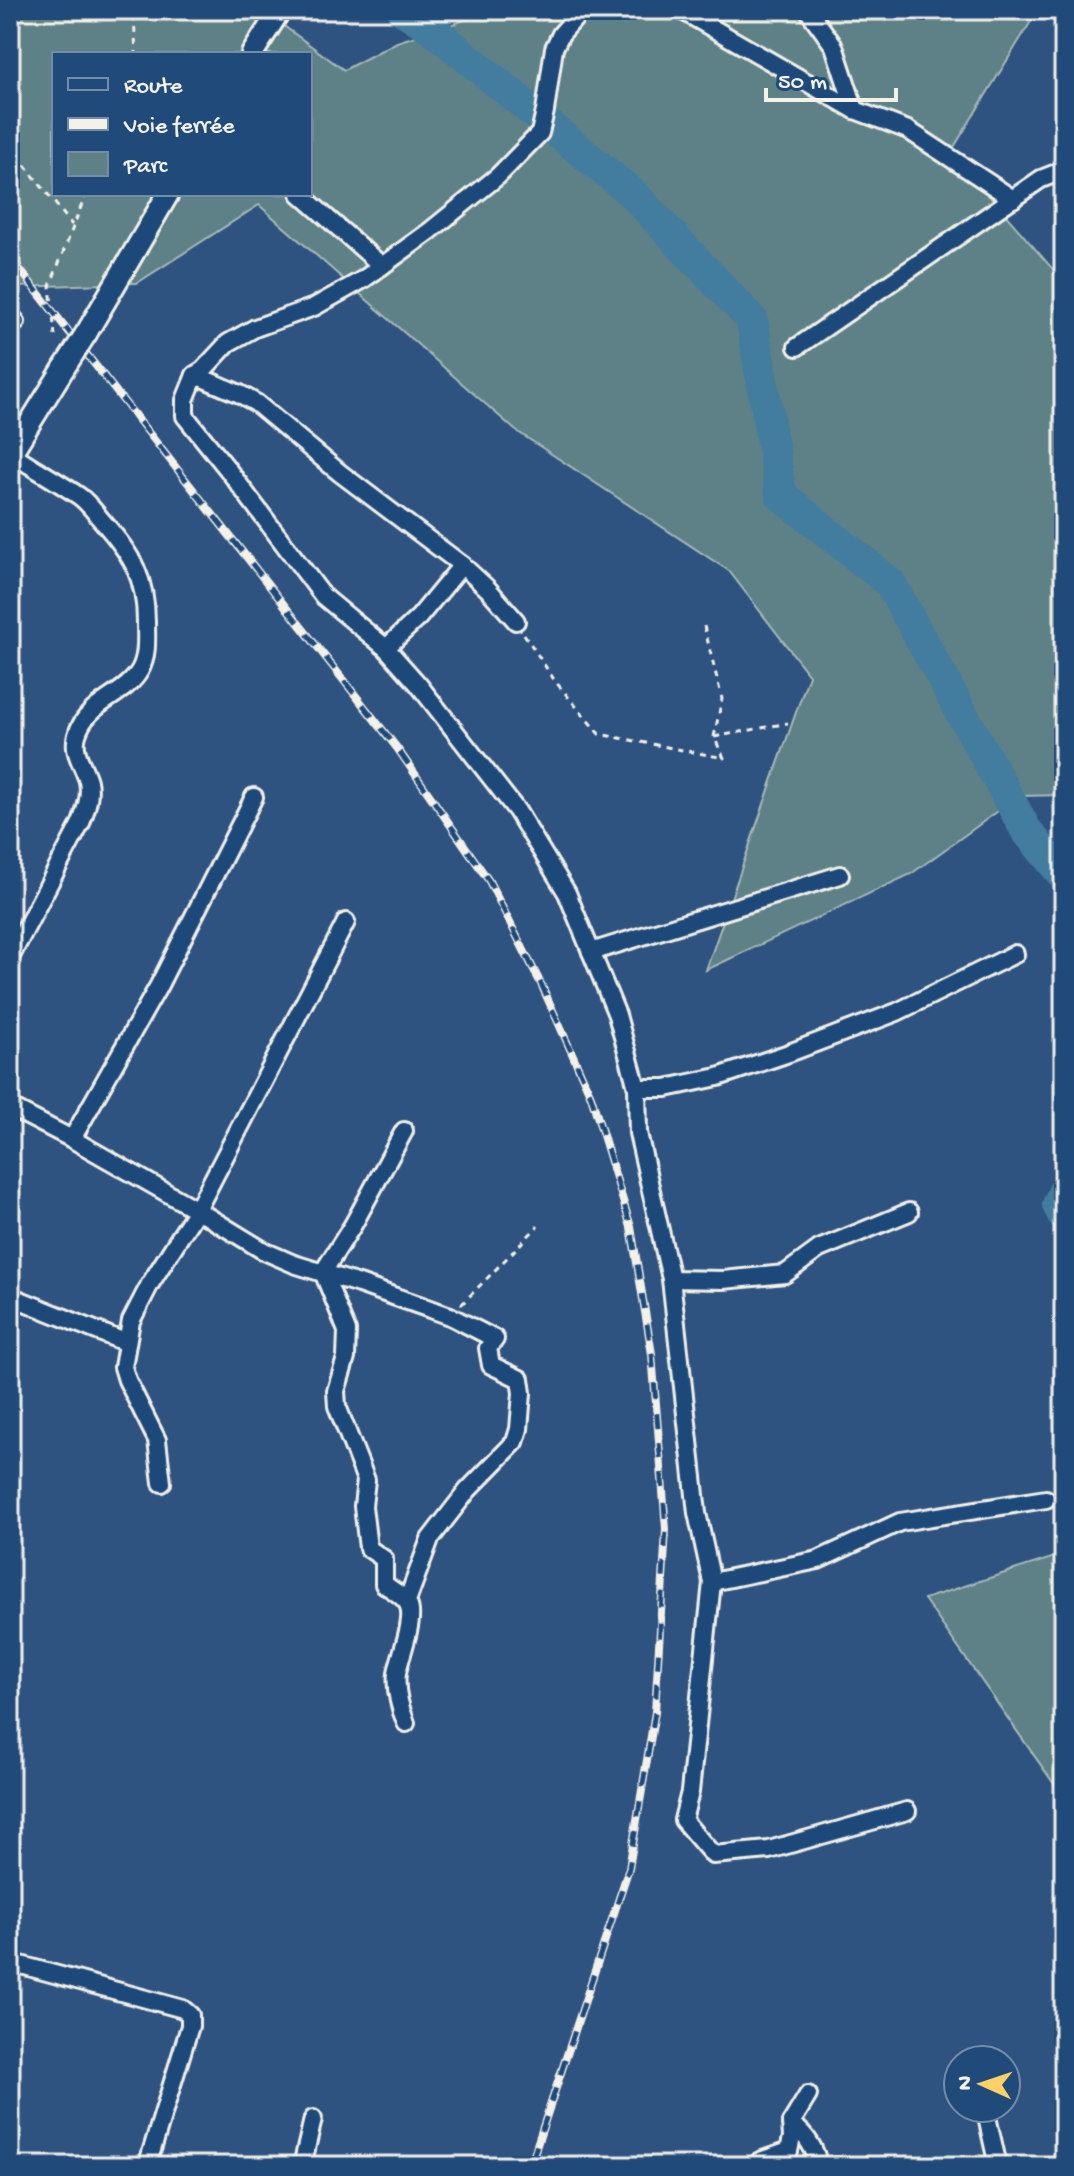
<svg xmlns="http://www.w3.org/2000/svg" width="1074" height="2176" font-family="'Gochi Hand',sans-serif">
<rect width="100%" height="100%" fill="#2e5381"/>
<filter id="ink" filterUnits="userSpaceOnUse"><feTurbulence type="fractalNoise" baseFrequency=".0125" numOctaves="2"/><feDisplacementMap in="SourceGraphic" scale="16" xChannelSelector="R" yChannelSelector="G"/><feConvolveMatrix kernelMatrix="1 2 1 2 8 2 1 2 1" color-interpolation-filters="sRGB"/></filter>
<g filter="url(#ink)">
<!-- green -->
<g fill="#5d8186" stroke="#a8b9b7" stroke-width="2" fill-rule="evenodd">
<path d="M10 10H262L344 70 397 42 496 10H1038L951 152 1064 282V795L1019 796 911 874 706 970 809 675 729 571 515 430 259 205 137 283 15 287 10 280ZM54 54H310V194H54Z"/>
<polygon points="1064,1554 1064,1798 924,1599"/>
</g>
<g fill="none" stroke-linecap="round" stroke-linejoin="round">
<!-- river -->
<g stroke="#437b9e" stroke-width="32">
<polyline points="403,10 430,27 634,195 752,320 781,495 890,583 1026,830 1064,876"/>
<polyline points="1064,1191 1058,1205 1064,1216"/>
</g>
<!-- minor casing -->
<g stroke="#f4f1e8" stroke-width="22">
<g id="minor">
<polyline points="582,10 561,34 554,48 545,111 540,133 498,176 430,231 364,279 314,307 255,328 228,343 203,370 195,375 185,400 185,416 226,467 323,596 386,648 418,684 517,811 567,893 617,1015 637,1088 638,1133 671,1279 697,1513 712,1582 690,1792 683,1820 713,1855 769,1850 907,1811"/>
<polyline points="681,10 855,110 908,130 1013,199"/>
<polyline points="808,10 834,46 855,110"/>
<polyline points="300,194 382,266"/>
<polyline points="10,315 16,322"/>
<polyline points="797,347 1041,179 1064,170"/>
<polyline points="195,375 240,394 256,403 340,473 462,565 488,589 516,621"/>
<polyline points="386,648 419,617 462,565"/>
<polyline points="591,952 840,875"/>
<path d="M10 958 81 823C86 809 91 796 88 781 83 764 72 752 77 735 86 702 125 697 140 670 148 655 146 637 146 622 146 578 132 555 104 523 96 514 89 503 79 496 57 481 33 468 11 453"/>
<polyline points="637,1088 666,1088 718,1077 789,1053 897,1012 1015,954"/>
<polyline points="10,1107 72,1139 197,1210 264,1251 294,1264 359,1284 450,1316 495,1339 488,1348 491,1365 520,1379 522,1393 519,1429 515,1442 468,1490 430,1539 407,1601"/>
<path d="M404 1131 353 1225 323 1272 347 1331 346 1358 336 1391 337 1406 366 1480 363 1506 368 1548 384 1559V1584C392 1590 404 1596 408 1604 416 1619 400 1655 397 1673 395 1689 400 1708 406 1723"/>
<polyline points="72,1139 158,987 254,797"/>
<polyline points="671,1279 723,1280 785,1274 819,1249 909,1212"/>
<polyline points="10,1296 127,1343"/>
<polyline points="162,1483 157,1440 127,1380 123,1367 131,1321 150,1284 197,1210 346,922"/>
<polyline points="712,1582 818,1560 900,1522 1046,1499"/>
<polyline points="10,1962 183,2009 190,2015 190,2026 147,2166"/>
<polyline points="985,2108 998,2166"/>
<path d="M791 2123C805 2134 816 2147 818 2166"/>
<polyline points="302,2166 313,2119"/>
<polyline points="757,2166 760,2161 789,2151 792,2137 791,2123 808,2095"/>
</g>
</g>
<!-- tertiary casing -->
<g stroke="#f4f1e8" stroke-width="26">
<g id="tertiary">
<polyline points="252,54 280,10"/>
<polyline points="87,332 168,194"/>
<polyline points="10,455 64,368"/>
</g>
</g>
<!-- path -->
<g stroke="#f4f1e8" stroke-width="3" stroke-dasharray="6 6" stroke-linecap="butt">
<polyline points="134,15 136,54"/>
<polyline points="10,146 72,225"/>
<polyline points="55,336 50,286 86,194"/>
<polyline points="704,626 722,699 714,737"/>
<polyline points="524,634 555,681 599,734 724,758 714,737 788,723"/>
<polyline points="461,1305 538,1226"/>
<polyline points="10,2035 12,1978"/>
</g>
<!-- minor -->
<use href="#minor" stroke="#1f4a7a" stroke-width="16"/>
<!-- tertiary -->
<use href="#tertiary" stroke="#1f4a7a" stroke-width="20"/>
<!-- rail casing -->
<g stroke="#f4f1e8" stroke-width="8">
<polyline id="rail" points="10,257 397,748 489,881 542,986 591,1096 631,1227 652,1354 666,1529 655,1712 629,1868 530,2166"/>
</g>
<!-- rail -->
<use href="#rail" stroke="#1f4a7a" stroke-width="5" stroke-dasharray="15" stroke-linecap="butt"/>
<!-- tertiary-bridge casing -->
<g stroke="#f4f1e8" stroke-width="26" stroke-linecap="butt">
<polyline id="tertiary-bridge" points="64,368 87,332"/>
</g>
<!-- tertiary-bridge -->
<use href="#tertiary-bridge" stroke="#1f4a7a" stroke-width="20"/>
</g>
</g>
<!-- margin -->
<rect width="1074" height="2176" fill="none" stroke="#1f4a7a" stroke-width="40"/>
<rect x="20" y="20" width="1034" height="2136" fill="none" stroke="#f4f1e8" stroke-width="3" filter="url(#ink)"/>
<!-- legend -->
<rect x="52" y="52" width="260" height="144" fill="#1f4a7a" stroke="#748da6" stroke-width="2"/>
<rect x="68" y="78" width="40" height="12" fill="#1f4a7a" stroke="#748da6" stroke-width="2"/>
<text x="124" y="92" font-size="24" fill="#f4f1e8">Route</text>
<rect x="68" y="118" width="40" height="12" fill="#f4f1e8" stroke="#748da6" stroke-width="2"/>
<text x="124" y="132" font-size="24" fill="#f4f1e8">Voie ferrée</text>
<rect x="68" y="152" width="40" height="24" fill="#5d8186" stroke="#748da6" stroke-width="2"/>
<text x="124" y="172" font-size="24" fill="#f4f1e8">Parc</text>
<!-- north arrow -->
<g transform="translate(982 2084) rotate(273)"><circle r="38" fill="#1f4a7a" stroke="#748da6" stroke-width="2"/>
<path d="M0-6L14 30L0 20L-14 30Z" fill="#ffd166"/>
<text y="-12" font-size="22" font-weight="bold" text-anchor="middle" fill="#f4f1e8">N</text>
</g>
<!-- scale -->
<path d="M766 88v12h130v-12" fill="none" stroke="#f4f1e8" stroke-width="4"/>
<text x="778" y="88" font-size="24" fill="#f4f1e8" stroke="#1f4a7a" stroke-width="6" paint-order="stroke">50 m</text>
</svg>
